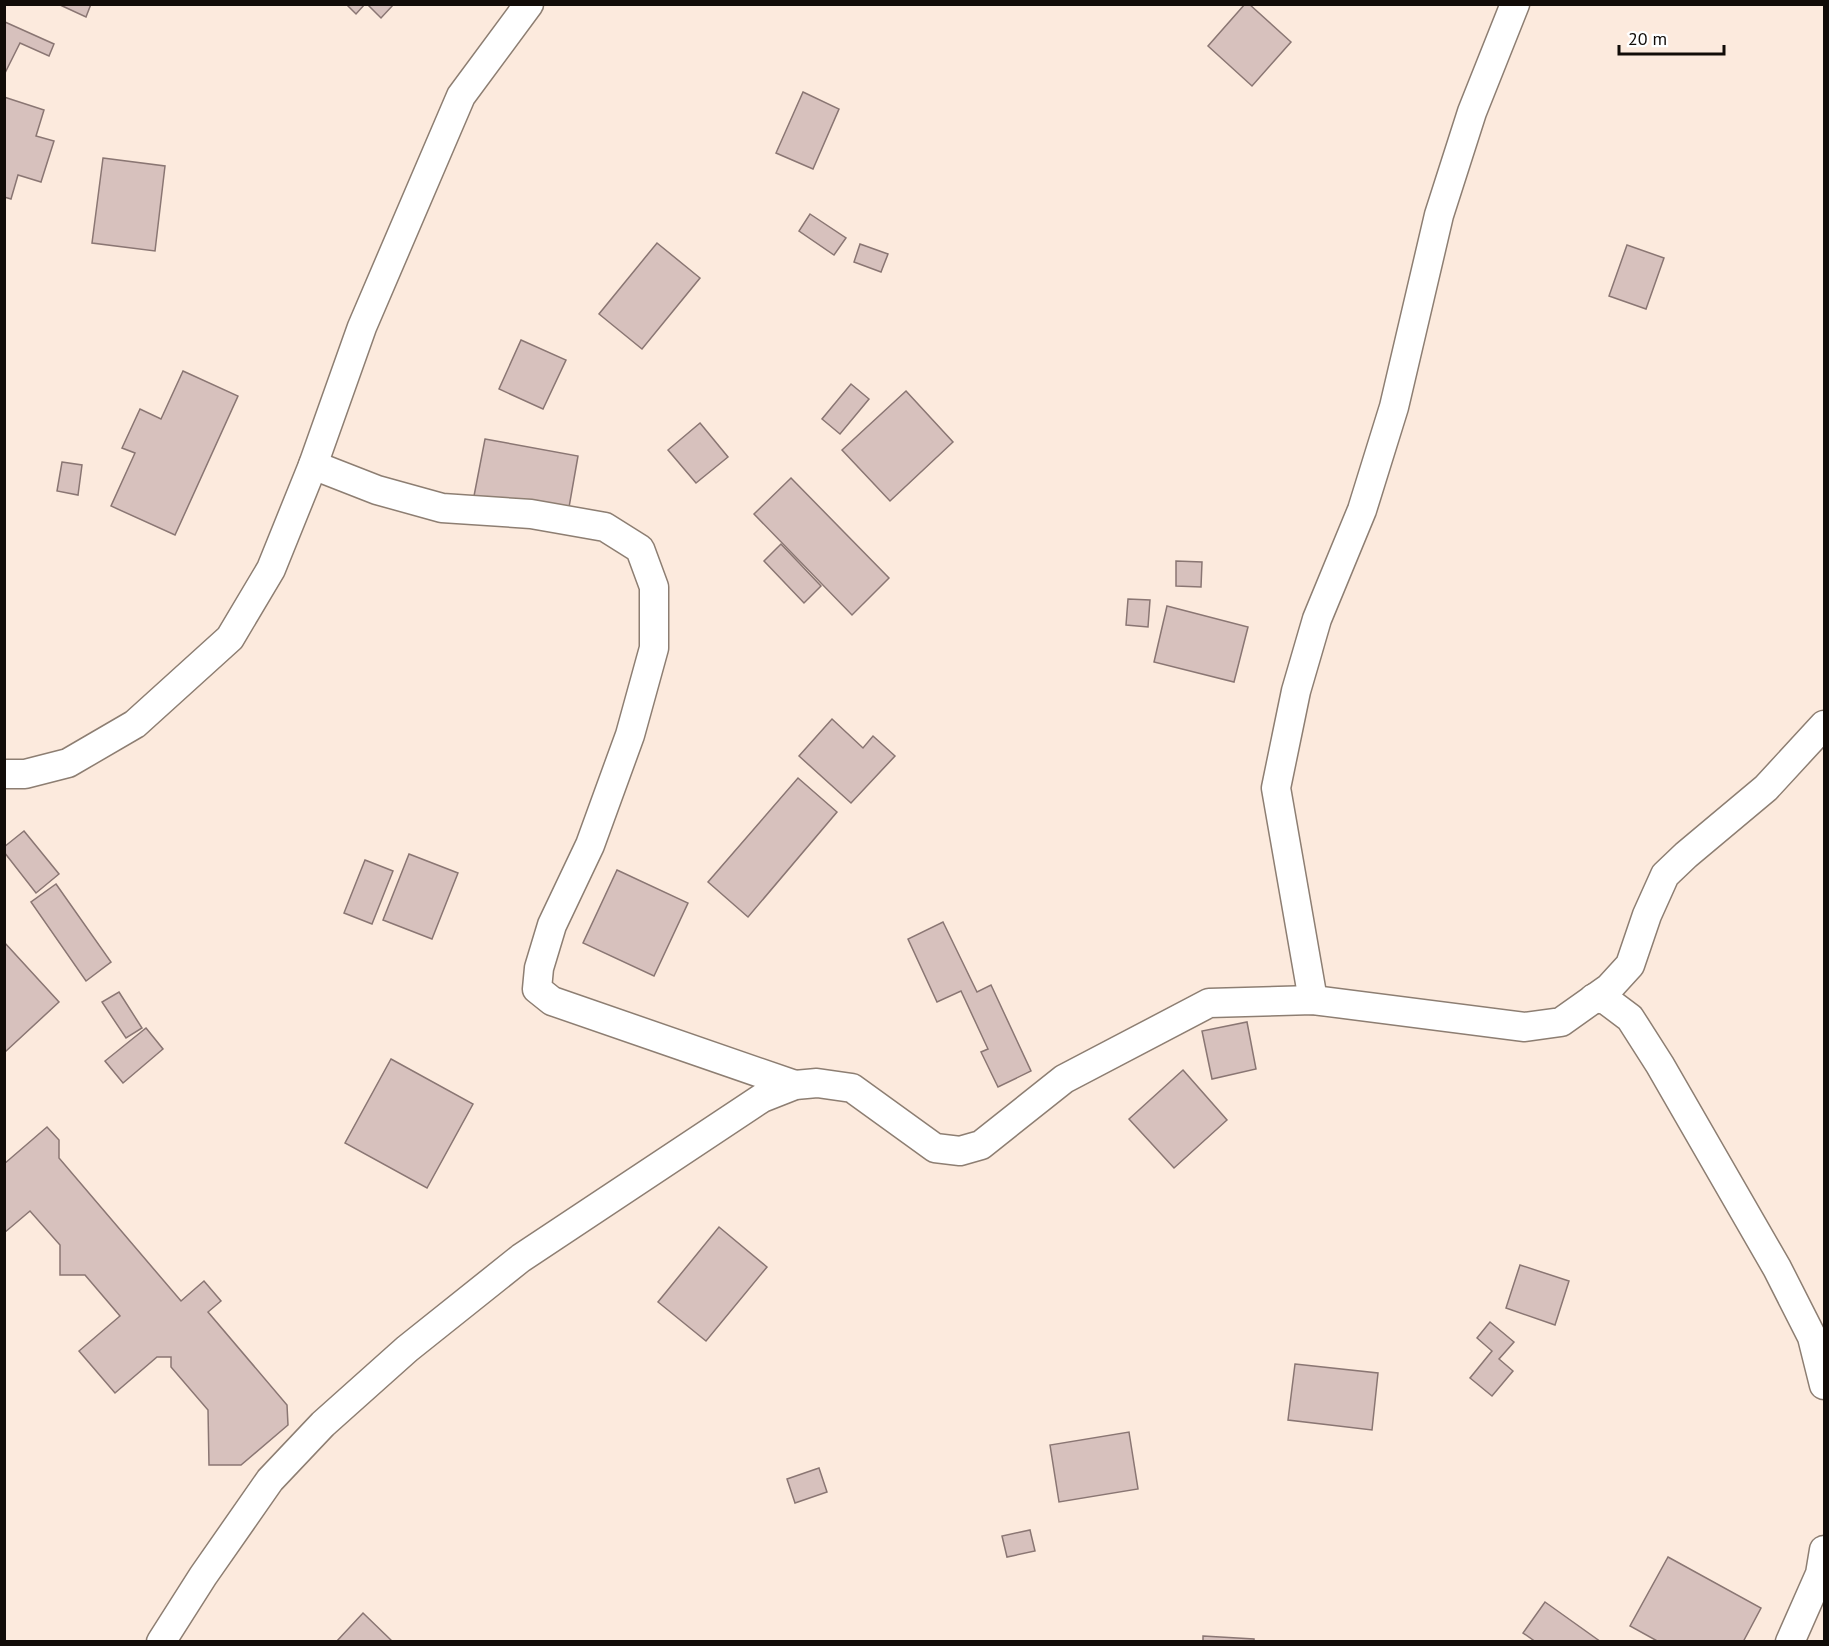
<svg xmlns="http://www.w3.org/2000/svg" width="1829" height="1646" font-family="'PT Sans',sans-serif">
<rect width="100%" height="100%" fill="#fceadd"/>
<!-- building -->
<g fill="#d7c1bd" stroke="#8a7673" stroke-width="1.5">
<polygon points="58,4 91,4 86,17"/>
<polygon points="346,4 365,4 356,14"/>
<polygon points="367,4 394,4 381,18"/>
<polygon points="1245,4 1249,4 1291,42 1252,86 1208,46"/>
<polygon points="5,22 54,44 49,56 20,43 4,75"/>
<polygon points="803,92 839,109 813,169 776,153"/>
<polygon points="4,97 44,110 36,136 54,141 41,182 18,175 11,199 4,197"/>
<polygon points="103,158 165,166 155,251 92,243"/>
<polygon points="810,214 846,238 834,255 799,231"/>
<polygon points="657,243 700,278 642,349 599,314"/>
<polygon points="860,244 888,254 881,272 854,262"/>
<polygon points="1627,245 1664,258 1646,309 1609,296"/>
<polygon points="521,340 566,360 543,409 499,389"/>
<polygon points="183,371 238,396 175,535 111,506 135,453 122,448 140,409 161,419"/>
<polygon points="851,384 869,399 840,434 822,419"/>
<polygon points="906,391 953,442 890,501 842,450"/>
<polygon points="700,423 728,457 696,483 668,450"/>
<polygon points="485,439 578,456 568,513 474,496"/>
<polygon points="62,462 82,465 78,495 57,491"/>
<polygon points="791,478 889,578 852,615 754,514"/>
<polygon points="781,544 821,586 804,603 764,561"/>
<polygon points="1176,561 1202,562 1201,587 1176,586"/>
<polygon points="1128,599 1150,600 1148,627 1126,625"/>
<polygon points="1167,606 1248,627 1234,682 1154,662"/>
<polygon points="832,719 863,748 873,736 895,756 851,803 799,756"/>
<polygon points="798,778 837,812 748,917 708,882"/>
<polygon points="24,831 59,874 36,893 4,852 4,847"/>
<polygon points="409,854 458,873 432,939 383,920"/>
<polygon points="365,860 393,871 372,924 344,913"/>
<polygon points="617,870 688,903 654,976 583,943"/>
<polygon points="56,884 111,962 86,981 31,902"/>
<polygon points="943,922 977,992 991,985 1031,1071 998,1087 981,1052 988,1049 961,991 937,1002 908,939"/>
<polygon points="4,942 59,1002 5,1052 4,1051"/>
<polygon points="119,992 142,1028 126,1038 102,1002"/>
<polygon points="1247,1022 1256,1069 1212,1079 1202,1031"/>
<polygon points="146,1028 163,1049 123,1083 105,1061"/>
<polygon points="391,1059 473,1104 427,1188 345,1143"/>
<polygon points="1183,1070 1227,1120 1174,1168 1129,1119"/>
<polygon points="47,1127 59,1140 59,1158 181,1301 204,1281 221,1301 208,1312 287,1405 288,1425 241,1465 209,1465 208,1410 171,1367 171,1357 157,1357 115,1393 79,1351 120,1316 85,1275 60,1275 60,1245 30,1211 4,1233 4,1164"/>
<polygon points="719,1227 767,1267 706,1341 658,1302"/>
<polygon points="1520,1265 1569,1281 1555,1325 1506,1308"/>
<polygon points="1490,1322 1514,1342 1499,1359 1513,1371 1492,1396 1470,1378 1492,1351 1477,1338"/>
<polygon points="1295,1364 1378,1373 1372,1430 1288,1420"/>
<polygon points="1129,1432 1138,1489 1059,1502 1050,1445"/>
<polygon points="819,1468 827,1492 795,1503 787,1479"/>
<polygon points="1030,1530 1035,1551 1007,1557 1002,1536"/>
<polygon points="1668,1557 1761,1608 1743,1642 1659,1642 1630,1626"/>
<polygon points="1545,1602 1601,1642 1536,1642 1523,1633"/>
<polygon points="363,1613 393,1642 336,1642"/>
<polygon points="1203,1636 1254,1639 1254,1642 1203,1642"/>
</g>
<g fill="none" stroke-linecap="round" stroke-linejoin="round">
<!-- street casing -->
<g stroke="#8d7e72" stroke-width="31">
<g id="street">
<polyline points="313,465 377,490 442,508 531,514 605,527 640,549 654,587 654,648 630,735 590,845 552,925 539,968 537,989 552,1001 795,1085"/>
<polyline points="4,774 25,774 68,763 135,724 230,638 271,569 313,465 362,327 461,96 529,4"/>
<polyline points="1594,998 1606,1000 1630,1018 1660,1065 1777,1268 1812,1337 1824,1385"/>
<polyline points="1313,1000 1276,788 1296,691 1317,619 1362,510 1394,407 1439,215 1472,112 1515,4"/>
<polyline points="161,1642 203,1576 270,1480 323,1424 407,1349 521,1258 762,1098 795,1085 817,1083 852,1088 935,1148 960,1151 981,1145 1064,1079 1209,1003 1313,1000 1525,1027 1561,1022 1609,988 1630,965 1647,915 1665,875 1686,855 1766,788 1824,725"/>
<polyline points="1790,1642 1820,1574 1824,1550"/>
</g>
</g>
<!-- street -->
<use href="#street" stroke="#fff" stroke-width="28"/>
</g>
<!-- border -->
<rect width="1829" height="1646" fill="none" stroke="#110c08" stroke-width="12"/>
<!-- scale -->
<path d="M1619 45v9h105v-9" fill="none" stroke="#110c08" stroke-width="3"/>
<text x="1628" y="45" font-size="18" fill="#110c08" stroke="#ffffff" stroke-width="4.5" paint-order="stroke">20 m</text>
</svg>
